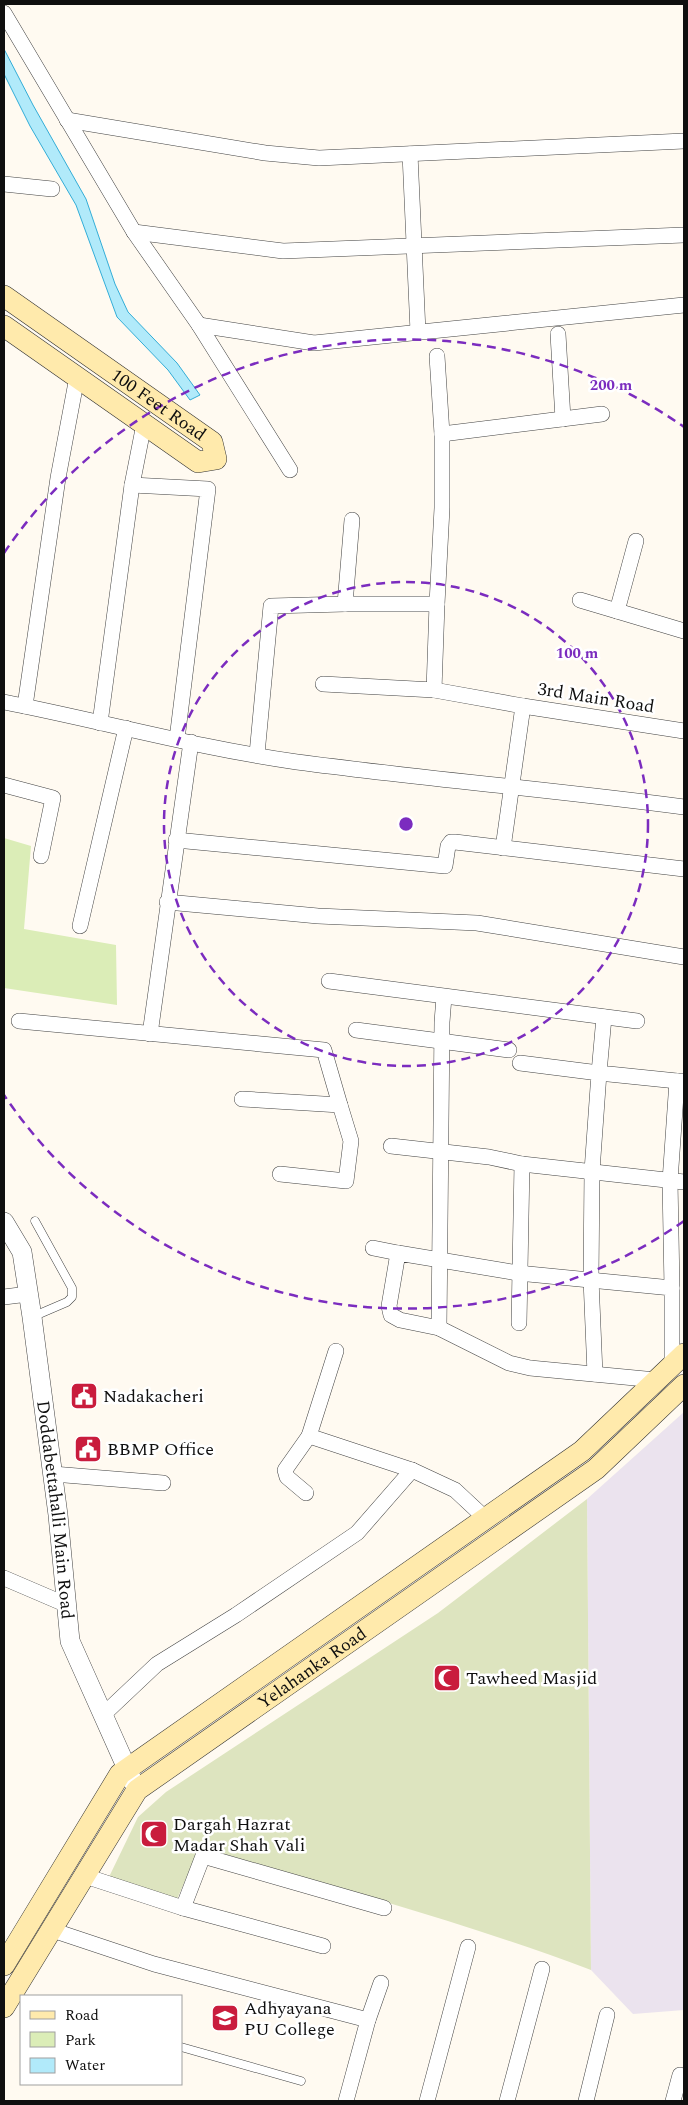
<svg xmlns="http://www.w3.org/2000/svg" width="688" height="2105" font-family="Spectral,serif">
<rect width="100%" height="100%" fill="#fffaf1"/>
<!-- industrial -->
<polygon fill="#ebe3ee" points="684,1412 684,2010 633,2014 591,1970 587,1499"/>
<!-- green -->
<polygon fill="#dbedb7" points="4,838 31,846 24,929 116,945 117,1005 4,988"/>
<!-- cemetery -->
<path fill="#dde4bf" d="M587 1499 591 1970C463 1922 331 1886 200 1847L177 1899 108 1879 138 1817 166 1792 438 1613Z"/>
<!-- water -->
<polygon fill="#b1eafa" stroke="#33add7" points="4,49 33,105 86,199 115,284 128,312 177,363 200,395 190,400 168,370 117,317 76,205 30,126 4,74"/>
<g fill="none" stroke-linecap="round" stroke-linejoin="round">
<!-- service casing -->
<g stroke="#424242" stroke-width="9">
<g id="service">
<polyline points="32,1317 67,1302 72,1297 72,1288 35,1221"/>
<polyline points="181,2047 301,2081"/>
</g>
</g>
<!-- minor casing -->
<g stroke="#424242" stroke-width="16">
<g id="minor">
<polyline points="4,13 134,232 199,325 290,470"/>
<polyline points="67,120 265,153 319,158 684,141"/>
<polyline points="410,154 418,332"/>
<polyline points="4,184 52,189"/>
<polyline points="134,232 283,251 684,235"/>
<polyline points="199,325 314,343 684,305"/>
<polyline points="558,334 563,419"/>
<polyline points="442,434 602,414"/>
<polyline points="132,485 208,489 177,739"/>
<polyline points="636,541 617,611 684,631"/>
<polyline points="580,600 617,611"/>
<polyline points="345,604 437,604 442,508 442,434 437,356"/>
<polyline points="323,684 434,690 437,604"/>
<polyline points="434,690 523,706"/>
<path d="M4 702C101 721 198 748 297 762 426 779 555 790 684 807"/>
<polyline points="25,706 58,478 77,377"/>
<polyline points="100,723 132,485 144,424"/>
<polyline points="257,754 271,606 345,604 352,520"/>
<polyline points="4,785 53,798 41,856"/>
<polyline points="176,840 445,866 448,846 451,842 455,842 684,869"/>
<polyline points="503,848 523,706 684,731"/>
<polyline points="167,902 318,916 477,923 684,957"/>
<polyline points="80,926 126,728"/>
<polyline points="329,981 637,1021"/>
<polyline points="604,1017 599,1073 677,1081"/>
<polyline points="19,1021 324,1050 340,1105 242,1099"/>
<polyline points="356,1030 509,1050"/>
<polyline points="150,1034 191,742"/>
<polyline points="520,1063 599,1073 592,1171 591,1279 595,1374"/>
<polyline points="391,1146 489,1157 522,1164 684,1182"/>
<polyline points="280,1174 346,1181 351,1141 340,1105"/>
<polyline points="373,1248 398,1253"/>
<polyline points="672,1288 670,1181 677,1081 684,1081"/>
<polyline points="4,1297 28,1294"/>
<polyline points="519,1323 522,1164"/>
<polyline points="439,1328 442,1022 444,997"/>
<polyline points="336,1351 309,1436 412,1470 455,1490 485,1518"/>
<polyline points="656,1380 530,1368 509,1363 439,1328 400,1320 391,1315 389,1306 398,1253 518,1273 672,1288 672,1365"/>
<polyline points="53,1474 163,1483"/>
<polyline points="306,1493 287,1477 285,1470 309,1436"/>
<polyline points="4,1578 67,1605"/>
<polyline points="103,1715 157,1664 236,1615 357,1533 412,1470"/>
<polyline points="85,1876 183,1908 323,1946"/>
<polyline points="183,1908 203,1856 384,1908"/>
<polyline points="52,1930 154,1964 368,2020"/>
<polyline points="346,2101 368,2020 381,1983"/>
<polyline points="427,2101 468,1947"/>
<polyline points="507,2101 542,1969"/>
<polyline points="586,2101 607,2015"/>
<polyline points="673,2101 680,2075"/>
</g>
</g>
<!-- tertiary casing -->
<g stroke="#424242" stroke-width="20">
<g id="tertiary">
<path id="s1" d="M4 1222 22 1252 32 1317 58 1515 70 1641 133 1782"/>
</g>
</g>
<!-- secondary casing -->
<g stroke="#313131" stroke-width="22">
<g id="secondary">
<path id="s2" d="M4 296 212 442 216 459 198 462 4 326"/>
<polyline points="4,1965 120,1774 582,1451 684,1354"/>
<path id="s3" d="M4 2007 137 1790 596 1469 684 1385"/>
</g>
</g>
<!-- service -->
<use href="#service" stroke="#fff" stroke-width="8"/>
<!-- minor -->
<use href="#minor" stroke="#fff" stroke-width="15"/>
<!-- tertiary -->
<use href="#tertiary" stroke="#fff" stroke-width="19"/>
<!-- secondary -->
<use href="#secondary" stroke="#ffeaac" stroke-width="21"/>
</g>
<!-- distance rings -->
<g fill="none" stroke="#7b2cbf" stroke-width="2.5" stroke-dasharray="9 6">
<circle cx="406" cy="824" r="242"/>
<path d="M684 1221A485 485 0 0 1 4 1095M4 553A485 485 0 0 1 684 427"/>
</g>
<!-- icons -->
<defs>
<g id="civic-square" transform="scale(1.4375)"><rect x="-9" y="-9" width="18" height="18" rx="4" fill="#c91c3d" stroke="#fff"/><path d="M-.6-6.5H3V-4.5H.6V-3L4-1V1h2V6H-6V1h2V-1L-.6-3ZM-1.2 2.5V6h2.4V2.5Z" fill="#fff"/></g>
<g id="mosque-square" transform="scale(1.4375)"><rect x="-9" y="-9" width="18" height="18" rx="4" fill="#c91c3d" stroke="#fff"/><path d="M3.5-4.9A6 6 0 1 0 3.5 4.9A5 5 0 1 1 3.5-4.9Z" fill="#fff"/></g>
<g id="university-square" transform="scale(1.4375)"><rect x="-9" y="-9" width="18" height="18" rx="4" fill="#c91c3d" stroke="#fff"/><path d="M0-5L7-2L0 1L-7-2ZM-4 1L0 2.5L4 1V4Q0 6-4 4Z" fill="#fff"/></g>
</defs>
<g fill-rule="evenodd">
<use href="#civic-square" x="84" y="1396"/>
<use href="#civic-square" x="88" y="1449"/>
<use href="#mosque-square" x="447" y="1678"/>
<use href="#mosque-square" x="154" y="1834"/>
<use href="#university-square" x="225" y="2018"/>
</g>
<g text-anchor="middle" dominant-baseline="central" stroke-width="5" stroke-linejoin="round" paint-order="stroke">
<!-- street labels -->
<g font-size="18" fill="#0f0f0f" stroke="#fff">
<text stroke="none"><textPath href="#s2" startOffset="189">100 Feet Road</textPath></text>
<text transform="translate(596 698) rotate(9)">3rd Main Road</text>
<text stroke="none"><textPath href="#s1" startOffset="295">Doddabettahalli Main Road</textPath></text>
<text stroke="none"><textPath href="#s3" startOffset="468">Yelahanka Road</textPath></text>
</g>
<!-- poi labels -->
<g font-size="18" fill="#0f0f0f" stroke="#fff" text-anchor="start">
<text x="103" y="1396">Nadakacheri</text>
<text x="107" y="1449">BBMP Office</text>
<text x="466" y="1678">Tawheed Masjid</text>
<text x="173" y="1824">Dargah Hazrat<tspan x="173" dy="21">Madar Shah Vali</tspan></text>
<text x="244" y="2008">Adhyayana<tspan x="244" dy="21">PU College</tspan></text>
</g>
</g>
<circle cx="406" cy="824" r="8" fill="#7b2cbf" stroke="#fff" stroke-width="2.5"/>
<g font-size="15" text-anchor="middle" font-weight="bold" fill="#7b2cbf" stroke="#fff" stroke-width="5" stroke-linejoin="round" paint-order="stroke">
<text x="611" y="390">200 m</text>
<text x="577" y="658">100 m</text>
</g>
<!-- border -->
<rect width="688" height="2105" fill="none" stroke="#0f0f0f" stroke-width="10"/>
<!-- legend -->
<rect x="20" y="1995" width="162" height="90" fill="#ffffff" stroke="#9f9f9f"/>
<rect x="30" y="2011" width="25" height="8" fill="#ffeaac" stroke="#9f9f9f"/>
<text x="65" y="2020" font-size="15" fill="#0f0f0f">Road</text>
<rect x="30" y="2032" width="25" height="15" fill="#dbedb7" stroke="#9f9f9f"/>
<text x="65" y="2045" font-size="15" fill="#0f0f0f">Park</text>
<rect x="30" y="2058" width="25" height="15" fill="#b1eafa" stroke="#9f9f9f"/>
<text x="65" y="2070" font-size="15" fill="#0f0f0f">Water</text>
</svg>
